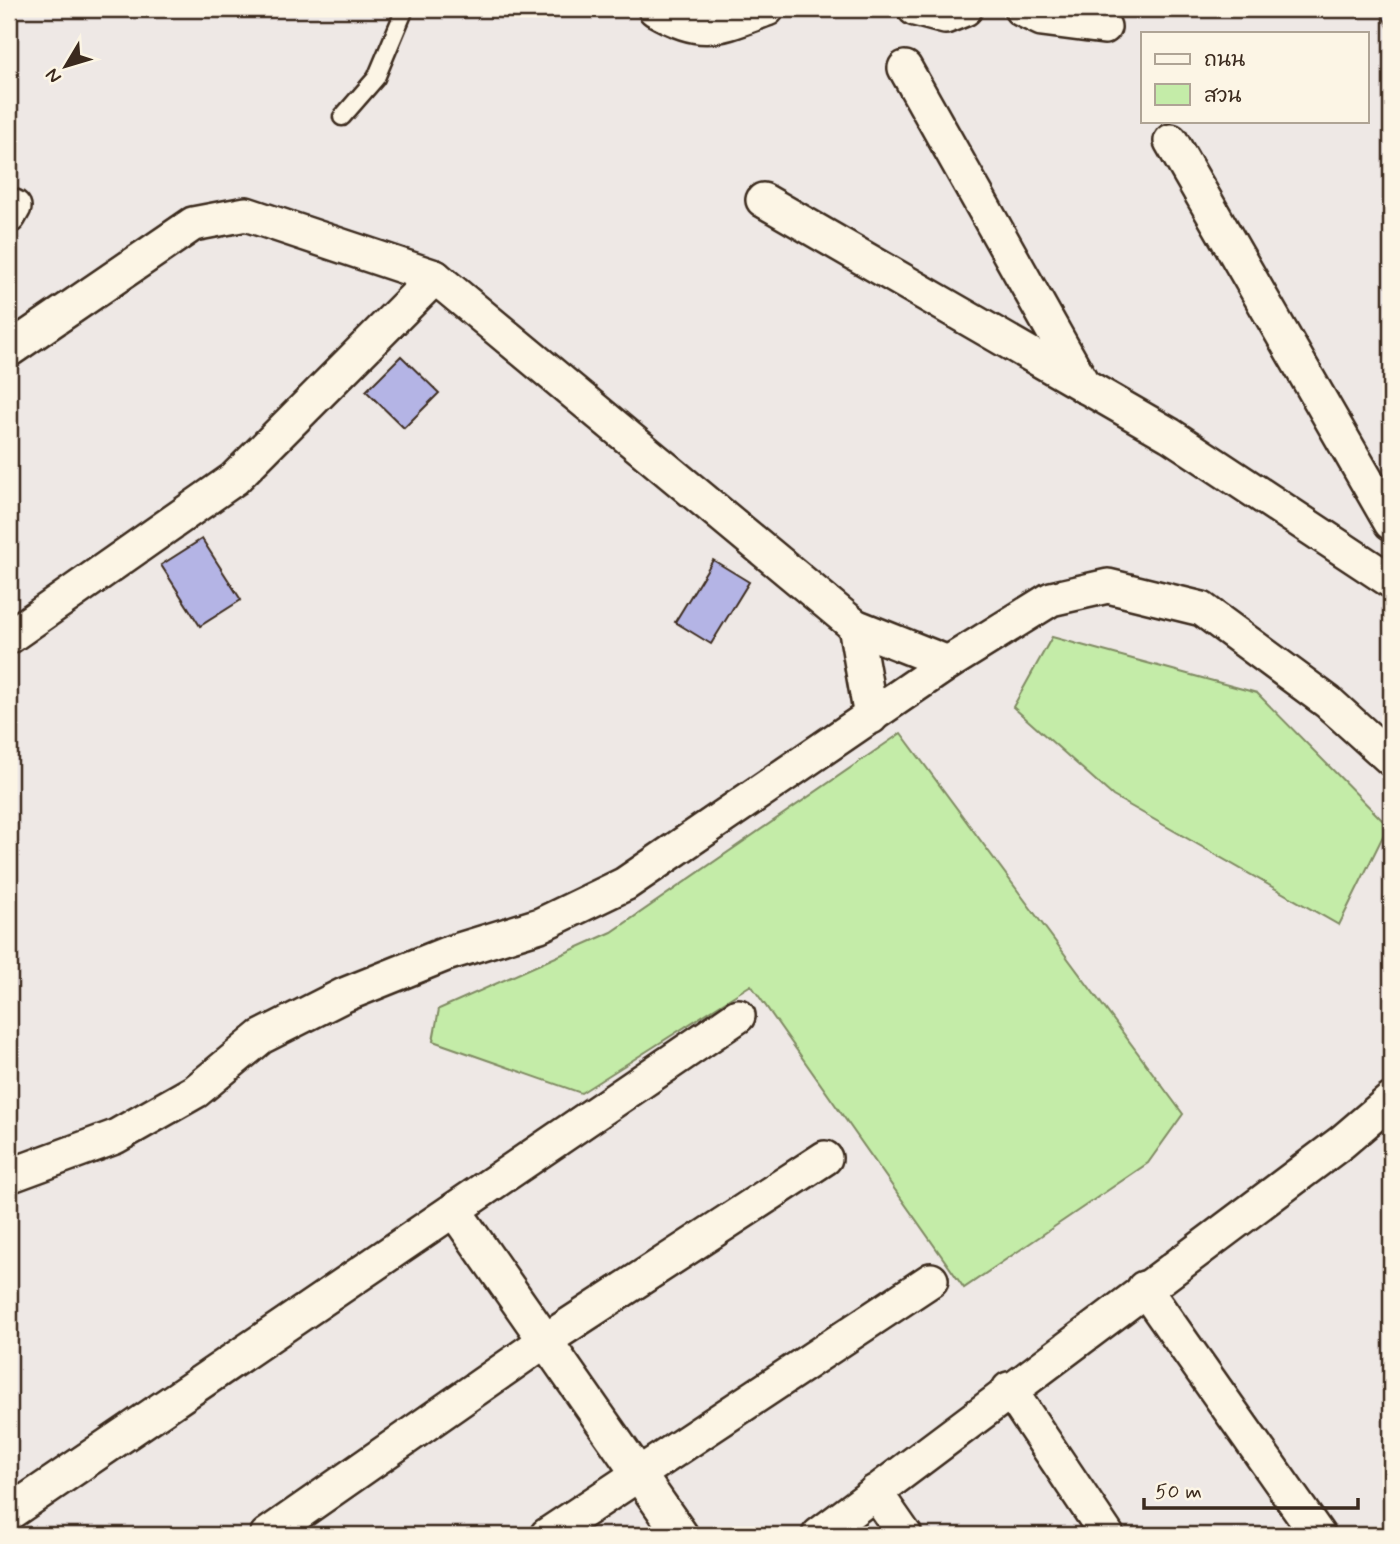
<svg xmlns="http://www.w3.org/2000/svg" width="1400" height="1544" font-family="Mynerve,'Playpen Sans Thai',sans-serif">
<rect width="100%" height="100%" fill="#eee8e5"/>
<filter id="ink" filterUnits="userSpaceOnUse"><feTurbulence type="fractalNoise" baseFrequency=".0143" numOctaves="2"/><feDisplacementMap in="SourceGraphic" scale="14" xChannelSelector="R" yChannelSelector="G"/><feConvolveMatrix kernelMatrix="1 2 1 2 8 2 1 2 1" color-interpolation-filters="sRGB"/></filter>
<g filter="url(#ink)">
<!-- green -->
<g fill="#c4eca8" stroke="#808b63" stroke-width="2">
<polygon points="1052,637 1257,693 1388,826 1339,925 1113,796 1013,707"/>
<polygon points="901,733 1183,1114 1148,1163 964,1288 751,985 581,1093 433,1041 439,1009 612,932"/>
</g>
<!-- building -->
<g fill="#b4b4e5" stroke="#3b2a1e" stroke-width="2">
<polygon points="1379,9 1391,9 1391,32"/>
<polygon points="401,356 439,393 404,428 366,391"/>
<polygon points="202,539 241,600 200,626 161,565"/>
<polygon points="713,560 749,582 711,644 675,622"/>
</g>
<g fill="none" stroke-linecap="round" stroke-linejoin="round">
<!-- service casing -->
<g stroke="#3b2a1e" stroke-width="21">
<polyline id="service" points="342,117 376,78 405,9"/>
</g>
<!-- minor casing -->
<g stroke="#3b2a1e" stroke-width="38">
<g id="minor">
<path d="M655 9C703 37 718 27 767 9"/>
<polyline points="915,9 945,17 965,9"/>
<polyline points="1021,9 1042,19 1104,27"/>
<polyline points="905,68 1084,386"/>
<polyline points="1171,141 1391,523"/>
<polyline points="763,200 1170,435 1391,581"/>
<polyline points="9,205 14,207 9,216"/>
<polyline points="9,350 193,224 246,214 435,277 855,626 948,663"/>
<polyline points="855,626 871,717"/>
<polyline points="9,637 234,479 435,277"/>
<polyline points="9,1176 115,1137 196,1091 261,1037 344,995 446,954 540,925 625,884 948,663 1051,599 1108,586 1202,609 1328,702 1391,759"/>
<polyline points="454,1210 681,1535"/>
<polyline points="1144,1288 1318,1535"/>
<polyline points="1009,1389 1107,1535"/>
<polyline points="875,1492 905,1535"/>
<polyline points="9,1513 738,1016"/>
<polyline points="267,1535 546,1340 825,1158"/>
<polyline points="547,1535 931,1280"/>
<polyline points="819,1535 1342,1142 1391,1100"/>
</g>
</g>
<!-- service -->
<use href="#service" stroke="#fcf5e5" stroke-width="16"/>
<!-- minor -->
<use href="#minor" stroke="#fcf5e5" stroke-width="33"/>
</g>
</g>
<!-- margin -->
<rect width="1400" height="1544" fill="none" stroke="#fcf5e5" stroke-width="35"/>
<rect x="18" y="18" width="1365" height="1509" fill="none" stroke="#3b2a1e" stroke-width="2.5" filter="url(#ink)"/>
<!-- legend -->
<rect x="1141" y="32" width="228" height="91" fill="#fcf5e5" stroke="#afa495" stroke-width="2"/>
<rect x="1155" y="54" width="35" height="10" fill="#fcf5e5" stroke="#afa495" stroke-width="2"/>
<text x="1204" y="66" font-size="21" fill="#3b2a1e">ถนน</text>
<rect x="1155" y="84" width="35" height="21" fill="#c4eca8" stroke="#afa495" stroke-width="2"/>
<text x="1204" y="102" font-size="21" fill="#3b2a1e">สวน</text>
<!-- north arrow -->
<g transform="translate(66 66) rotate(232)" stroke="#fcf5e5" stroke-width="5" paint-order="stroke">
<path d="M0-5L12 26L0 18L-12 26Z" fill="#3b2a1e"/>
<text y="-10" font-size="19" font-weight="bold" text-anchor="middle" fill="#3b2a1e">N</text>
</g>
<!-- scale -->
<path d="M1144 1498v10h214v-10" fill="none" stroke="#3b2a1e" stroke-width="3.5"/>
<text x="1155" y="1498" font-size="21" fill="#3b2a1e" stroke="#fcf5e5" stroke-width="5" paint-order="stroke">50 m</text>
</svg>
